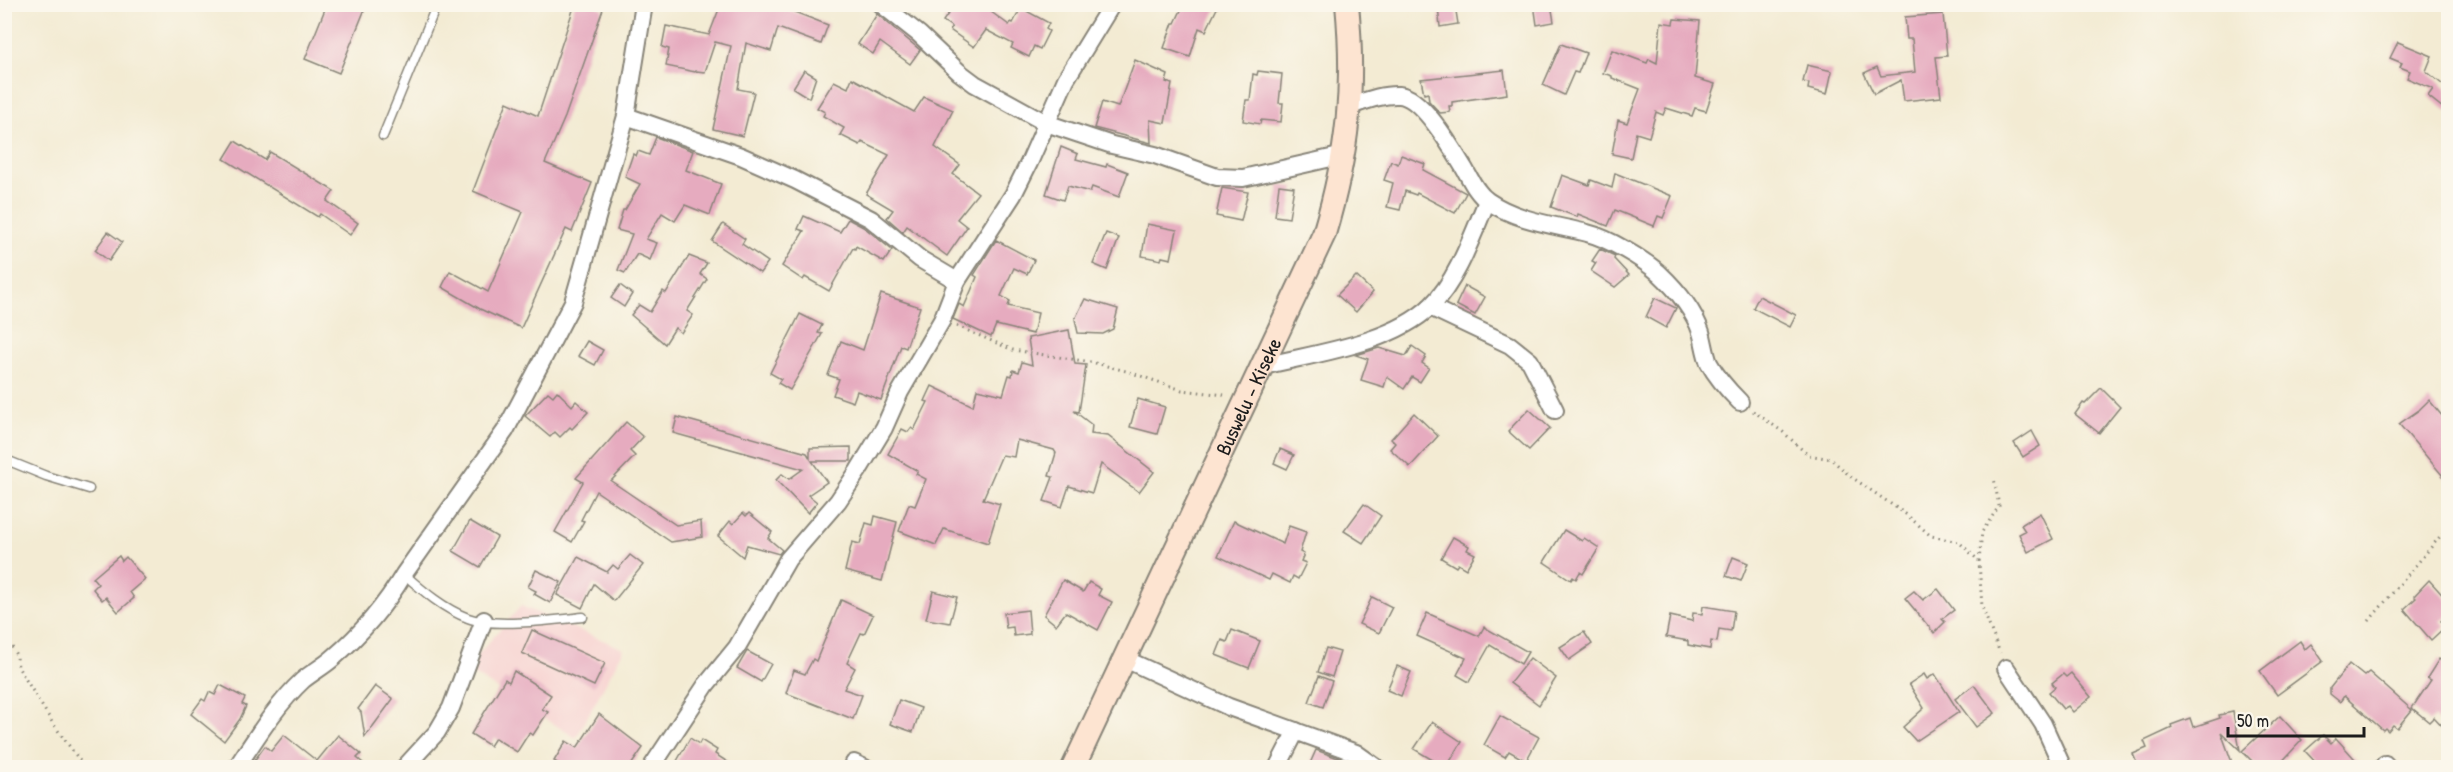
<svg xmlns="http://www.w3.org/2000/svg" width="2453" height="772" font-family="'Patrick Hand',sans-serif">
<rect width="100%" height="100%" fill="#fbf7ec"/>
<filter id="ink" filterUnits="userSpaceOnUse"><feTurbulence type="fractalNoise" baseFrequency=".0167" numOctaves="2"/><feDisplacementMap in="SourceGraphic" scale="12" xChannelSelector="R" yChannelSelector="G"/><feConvolveMatrix kernelMatrix="1 2 1 2 8 2 1 2 1" color-interpolation-filters="sRGB"/></filter>
<filter id="wash" filterUnits="userSpaceOnUse"><feTurbulence type="fractalNoise" baseFrequency=".008" numOctaves="4" result="noise"/><feDisplacementMap in="SourceGraphic" scale="24" xChannelSelector="R" yChannelSelector="G"/><feGaussianBlur stdDeviation="1.35" result="paint"/><feColorMatrix in="noise" values="0 0 0 0 0 0 0 0 0 0 0 0 0 0 0 0 0 1.4 0 .05"/><feComposite in="paint" operator="in"/></filter>
<g filter="url(#wash)">
<rect width="100%" height="100%" fill="#f3ebd3"/>
<!-- built -->
<polygon fill="#f7d0cf" points="521,606 624,649 576,738 465,669"/>
<g id="blocks">
<!-- building -->
<g fill="#e6abbf">
<polygon points="327,4 367,4 339,73 305,59"/>
<polygon points="575,4 591,4 603,9 565,117 545,163 592,183 572,232 566,229 521,328 480,309 442,287 450,271 488,292 523,212 473,191 507,102 538,116"/>
<polygon points="721,4 774,4 828,25 821,44 778,28 771,51 746,43 738,89 754,92 743,136 713,129 731,46 715,42 705,72 696,71 695,72 666,66 669,49 662,47 666,26 709,35"/>
<polygon points="955,4 972,4 980,10 983,6 1009,25 1011,22 1013,23 1021,8 1049,23 1046,29 1049,31 1040,49 1034,46 1029,57 1011,48 1013,44 986,30 974,47 950,30 952,27 943,21"/>
<polygon points="1184,4 1219,4 1206,31 1199,28 1190,57 1164,48 1173,23 1175,23"/>
<polygon points="1534,4 1551,4 1554,22 1537,25"/>
<polygon points="1455,5 1458,24 1440,27 1438,7"/>
<polygon points="877,14 920,50 910,64 880,42 873,54 858,44"/>
<polygon points="1943,14 1947,56 1936,57 1941,97 1904,101 1901,80 1874,94 1864,73 1877,67 1881,76 1915,72 1912,39 1907,39 1905,17"/>
<polygon points="1674,19 1700,21 1695,78 1715,84 1706,111 1695,108 1692,116 1666,108 1663,115 1656,112 1649,137 1636,133 1631,158 1612,154 1618,120 1627,123 1640,89 1612,78 1612,76 1603,73 1612,50 1647,63 1649,59 1657,63 1661,22 1673,24"/>
<polygon points="2398,42 2432,56 2426,71 2448,89 2448,112 2428,96 2433,89 2407,78 2410,71 2400,67 2402,63 2390,58"/>
<polygon points="1561,44 1586,53 1578,73 1574,72 1564,95 1543,85"/>
<polygon points="1135,60 1168,75 1166,82 1172,84 1165,123 1150,120 1151,143 1094,128 1102,102 1118,107"/>
<polygon points="1807,65 1832,71 1827,94 1808,89 1809,83 1803,82"/>
<polygon points="804,70 816,77 809,98 793,88"/>
<polygon points="1504,70 1507,94 1452,102 1452,106 1449,106 1450,112 1440,113 1429,101 1428,93 1424,94 1421,79"/>
<polygon points="1258,71 1282,74 1279,103 1283,103 1281,122 1261,120 1260,124 1243,121 1246,100 1250,100 1253,74 1257,75"/>
<polygon points="852,78 914,112 924,97 953,110 935,147 960,165 953,174 978,193 957,219 967,227 947,256 907,226 903,232 887,218 893,210 866,194 889,155 862,142 860,145 840,135 844,128 823,116 825,112 817,108 834,81 848,88"/>
<polygon points="656,137 693,151 686,170 721,184 710,215 685,205 675,221 662,213 646,239 657,243 650,260 637,254 625,273 618,270 632,234 617,230 623,210 625,210 640,184 625,177 633,154 636,156 638,151 649,155"/>
<polygon points="235,141 265,160 270,152 334,191 327,201 358,223 350,235 320,214 318,217 224,159"/>
<polygon points="1061,147 1078,154 1076,159 1106,167 1107,164 1128,172 1119,197 1092,187 1090,192 1068,186 1063,200 1046,194"/>
<polygon points="1401,155 1425,164 1423,170 1466,193 1455,213 1417,193 1416,195 1405,191 1400,210 1387,207 1393,183 1384,180 1391,161 1398,164"/>
<polygon points="1615,173 1672,196 1663,218 1658,216 1654,226 1615,210 1608,226 1578,214 1577,217 1551,207 1562,175 1589,185 1591,180 1612,188"/>
<polygon points="1279,185 1294,187 1289,218 1275,216"/>
<polygon points="1222,188 1248,192 1241,221 1216,216"/>
<polygon points="804,216 840,232 848,219 865,228 892,250 884,262 856,246 855,249 853,248 829,291 805,277 803,280 782,266 804,231 798,229"/>
<polygon points="723,224 745,239 742,244 768,262 760,273 712,241"/>
<polygon points="1147,224 1177,230 1171,259 1162,257 1161,260 1142,256"/>
<polygon points="108,232 122,242 109,261 95,250"/>
<polygon points="1106,233 1119,238 1107,270 1093,264"/>
<polygon points="996,240 1034,260 1027,274 1014,268 1001,296 1010,301 1008,306 1038,313 1033,334 996,325 991,337 953,319 959,304 964,307 977,277 974,275"/>
<polygon points="1600,249 1615,256 1614,259 1629,275 1615,287 1591,271 1596,263 1592,261"/>
<polygon points="689,256 707,263 700,274 707,279 687,311 693,315 681,333 675,328 665,344 631,315 639,305 650,312 663,291 666,293"/>
<polygon points="1356,276 1373,292 1356,312 1337,295"/>
<polygon points="620,285 632,294 624,307 611,298"/>
<polygon points="1465,286 1485,297 1475,315 1456,305"/>
<polygon points="881,294 920,307 906,348 901,346 881,400 857,391 853,402 833,395 839,379 828,375 841,341 863,350"/>
<polygon points="1759,296 1796,315 1790,327 1753,308"/>
<polygon points="1655,298 1676,308 1666,328 1646,317"/>
<polygon points="1085,299 1118,309 1113,329 1103,334 1078,333 1075,319"/>
<polygon points="800,314 822,325 818,333 822,334 790,390 778,383 781,379 770,373"/>
<polygon points="1069,330 1075,364 1086,365 1079,412 1074,411 1092,425 1091,434 1108,436 1154,472 1139,492 1101,464 1092,493 1069,486 1062,507 1044,501 1053,477 1049,476 1056,453 1054,450 1017,440 1014,457 1002,455 983,499 1000,504 988,543 944,529 936,545 899,531 909,504 915,506 926,479 916,474 918,471 888,454 902,429 908,432 911,428 914,430 928,402 925,401 932,386 973,406 977,389 1003,395 1009,375 1012,376 1013,370 1019,372 1022,362 1032,365 1028,338"/>
<polygon points="587,341 603,350 595,365 578,356"/>
<polygon points="1412,346 1426,356 1422,363 1429,368 1420,382 1412,377 1404,389 1387,377 1384,387 1361,380 1368,359 1356,355 1379,348 1406,356"/>
<polygon points="2101,388 2120,407 2099,433 2075,414 2083,403 2085,404"/>
<polygon points="557,391 572,406 576,401 588,412 572,429 570,427 560,437 555,432 550,437 525,416 548,392 553,396"/>
<polygon points="1138,399 1165,407 1157,434 1130,427"/>
<polygon points="2429,400 2448,423 2448,482 2399,424 2419,410"/>
<polygon points="1529,409 1550,428 1529,450 1508,431"/>
<polygon points="1414,413 1438,436 1410,467 1390,449 1395,443 1391,439"/>
<polygon points="677,417 807,453 810,458 810,448 851,447 851,461 812,461 827,482 808,495 817,502 808,513 776,480 782,474 789,479 803,469 673,433"/>
<polygon points="626,422 643,437 630,451 635,456 611,481 676,525 701,521 702,537 671,542 596,491 581,520 584,521 572,542 555,532 583,482 576,478"/>
<polygon points="2032,431 2040,446 2023,457 2014,443"/>
<polygon points="1280,449 1294,455 1287,469 1274,463"/>
<polygon points="1364,504 1381,516 1363,543 1344,531"/>
<polygon points="743,513 746,516 749,513 772,532 768,538 782,550 779,554 747,545 743,557 718,536 730,521 733,524"/>
<polygon points="2040,513 2053,539 2028,552 2019,534 2025,531 2021,525"/>
<polygon points="875,516 897,522 882,581 845,571 852,542 860,544 866,523 873,525"/>
<polygon points="470,521 497,537 480,567 453,551"/>
<polygon points="1234,521 1283,544 1289,526 1306,532 1300,552 1304,554 1301,561 1306,563 1298,579 1293,576 1290,583 1272,574 1269,580 1218,556"/>
<polygon points="1564,530 1582,541 1584,538 1599,548 1583,574 1580,572 1576,579 1573,577 1571,580 1544,562"/>
<polygon points="1453,537 1469,546 1467,550 1475,554 1466,569 1458,564 1456,567 1441,558"/>
<polygon points="630,555 643,565 614,601 594,584 582,608 557,595 578,557 607,572 613,565 618,569"/>
<polygon points="119,556 122,561 126,557 145,579 130,592 134,598 118,612 106,597 102,600 93,589 98,584 93,578"/>
<polygon points="1733,557 1748,563 1741,581 1726,576"/>
<polygon points="536,570 561,582 550,603 534,594 536,591 528,587"/>
<polygon points="1063,580 1083,592 1089,582 1101,589 1098,595 1112,602 1098,630 1066,612 1056,625 1044,615"/>
<polygon points="2429,580 2448,601 2448,614 2441,621 2446,626 2431,640 2404,609 2416,598 2414,596"/>
<polygon points="1938,589 1954,610 1942,619 1945,622 1934,633 1905,598 1914,591 1923,600"/>
<polygon points="933,591 957,597 950,623 926,619"/>
<polygon points="1372,597 1392,607 1379,633 1359,624"/>
<polygon points="841,600 873,615 864,634 861,633 847,663 855,668 844,689 862,695 853,719 786,693 794,670 805,674 813,659 816,661"/>
<polygon points="1703,606 1734,611 1731,631 1719,629 1717,642 1711,641 1710,649 1688,645 1688,641 1666,637 1670,616 1692,621 1693,613 1702,614"/>
<polygon points="1028,610 1030,634 1014,636 1013,627 1006,628 1004,613"/>
<polygon points="1427,613 1479,636 1484,627 1528,652 1521,664 1490,645 1469,682 1457,675 1466,658 1417,636"/>
<polygon points="532,630 605,663 594,686 522,653"/>
<polygon points="1232,630 1260,641 1249,668 1216,655 1222,640 1227,642"/>
<polygon points="1584,632 1592,644 1569,660 1560,647"/>
<polygon points="2300,641 2305,649 2311,644 2323,661 2277,695 2260,671"/>
<polygon points="1326,648 1340,652 1332,677 1318,672"/>
<polygon points="747,651 771,664 761,682 737,668"/>
<polygon points="1530,658 1556,678 1539,705 1510,683"/>
<polygon points="2439,659 2448,666 2448,732 2434,717 2429,722 2412,708 2431,680 2427,678"/>
<polygon points="2349,664 2364,676 2369,672 2412,710 2397,728 2393,725 2388,731 2385,728 2383,730 2344,696 2340,702 2330,694 2330,688"/>
<polygon points="1397,666 1411,672 1401,696 1387,690"/>
<polygon points="514,671 551,695 542,709 548,712 533,735 529,733 517,752 495,738 490,746 471,734 505,679 509,682"/>
<polygon points="2071,673 2091,697 2073,712 2068,706 2063,709 2049,692 2055,687 2052,683 2063,674 2066,677"/>
<polygon points="1924,674 1927,679 1935,674 1959,712 1916,741 1903,727 1924,708 1909,684"/>
<polygon points="1319,676 1332,681 1323,707 1309,702"/>
<polygon points="220,685 245,698 242,704 246,706 240,719 224,741 191,714 202,699 205,701 209,692 215,695"/>
<polygon points="1974,685 1995,713 1976,727 1955,699"/>
<polygon points="375,686 393,699 365,737 361,712 358,709"/>
<polygon points="899,700 921,708 913,732 890,724"/>
<polygon points="2233,712 2240,750 2221,732 2234,768 2139,768 2133,754 2147,748 2144,741 2172,728 2171,725 2190,718 2193,727 2220,718 2219,715"/>
<polygon points="599,714 643,748 629,768 565,768 554,761 566,741 577,748"/>
<polygon points="1500,716 1539,737 1526,761 1509,751 1505,757 1484,745"/>
<polygon points="2280,716 2302,740 2276,768 2259,768 2242,751"/>
<polygon points="1432,722 1462,742 1446,768 1414,749"/>
<polygon points="284,735 317,761 338,735 361,754 357,758 369,768 262,768 254,761 265,746 271,751"/>
<polygon points="2323,735 2331,743 2336,738 2363,768 2321,768 2305,751"/>
<polygon points="690,738 699,744 701,740 717,750 715,754 737,768 673,768"/>
<polygon points="1316,750 1346,761 1358,768 1308,768"/>
</g>
</g>
</g>
<g filter="url(#ink)">
<use href="#blocks" fill-opacity="0" stroke="#888478" stroke-width="1.5"/>
<g fill="none" stroke-linecap="round" stroke-linejoin="round">
<!-- lane casing -->
<g stroke="#888478" stroke-width="11">
<g id="lane">
<polyline points="383,136 437,4"/>
<polyline points="4,459 46,476 89,489"/>
<path d="M404 574C423 591 444 609 468 618 494 628 555 620 583 617"/>
</g>
</g>
<!-- street casing -->
<g stroke="#888478" stroke-width="20">
<g id="street">
<polyline points="881,4 919,34 959,72 975,84 1046,123 1112,145 1155,155 1217,177 1243,178 1344,155"/>
<path d="M1350 106C1365 101 1383 94 1399 95 1422 96 1453 150 1464 168 1471 180 1477 194 1488 201 1517 221 1555 225 1587 233 1608 238 1643 259 1659 273 1676 289 1693 309 1701 332 1704 342 1705 353 1709 363 1717 378 1728 390 1740 402"/>
<polyline points="626,116 741,156 795,180 871,219 920,259 957,281"/>
<polyline points="1430,307 1510,345 1530,361 1555,410"/>
<path d="M1264 366C1316 353 1391 344 1431 306 1457 281 1473 234 1487 201"/>
<polyline points="1125,659 1229,707 1356,753 1377,768"/>
<polyline points="2006,668 2043,724 2063,768"/>
<polyline points="854,763 865,768"/>
<polyline points="2385,764 2388,768"/>
<path d="M236 768C256 738 277 704 303 680 313 672 324 666 333 658 361 634 385 606 404 574L505 431 573 302 626 116 644 4"/>
<polyline points="404,768 437,732 451,708 484,620"/>
<polyline points="651,768 706,685 737,647 788,559 838,501 858,471 884,428 900,392 942,320 957,281 1013,195 1029,163 1066,79 1112,4"/>
<polyline points="1277,768 1296,731"/>
</g>
</g>
<!-- secondary casing -->
<g stroke="#888478" stroke-width="26">
<g id="secondary">
<path id="s1" d="M1073 768 1324 234C1348 153 1355 89 1347 4"/>
</g>
</g>
<!-- path -->
<g stroke="#888478" stroke-width="3" stroke-dasharray="1.5 4.5" stroke-linecap="butt">
<polyline points="957,326 1013,350 1091,362 1126,371 1182,390 1225,395"/>
<polyline points="1753,411 1783,432 1808,455 1831,459 1850,476 1907,515 1931,536 1959,542 1979,561 1982,607 2000,653"/>
<polyline points="1979,561 1982,532 1999,506 1994,478"/>
<polyline points="2369,621 2448,527"/>
<polyline points="4,631 17,657 18,667 52,722 85,768"/>
</g>
<!-- lane -->
<use href="#lane" stroke="#fff" stroke-width="8"/>
<!-- street -->
<use href="#street" stroke="#fff" stroke-width="16"/>
<!-- secondary -->
<use href="#secondary" stroke="#fde4d1" stroke-width="22"/>
</g>
</g>
<g text-anchor="middle" dominant-baseline="central" stroke-width="4.5" stroke-linejoin="round" paint-order="stroke">
<!-- street labels -->
<g font-size="21" fill="#1c1c1c" stroke="#fbf7ec">
<text stroke="none"><textPath href="#s1" startOffset="411">Buswelu - Kiseke</textPath></text>
</g>
</g>
<!-- margin -->
<rect width="2453" height="772" fill="none" stroke="#fbf7ec" stroke-width="24"/>
<!-- scale -->
<path d="M2228 727v9h136v-9" fill="none" stroke="#1c1c1c" stroke-width="3"/>
<text x="2237" y="727" font-size="18" fill="#1c1c1c" stroke="#fbf7ec" stroke-width="4.5" paint-order="stroke">50 m</text>
</svg>
